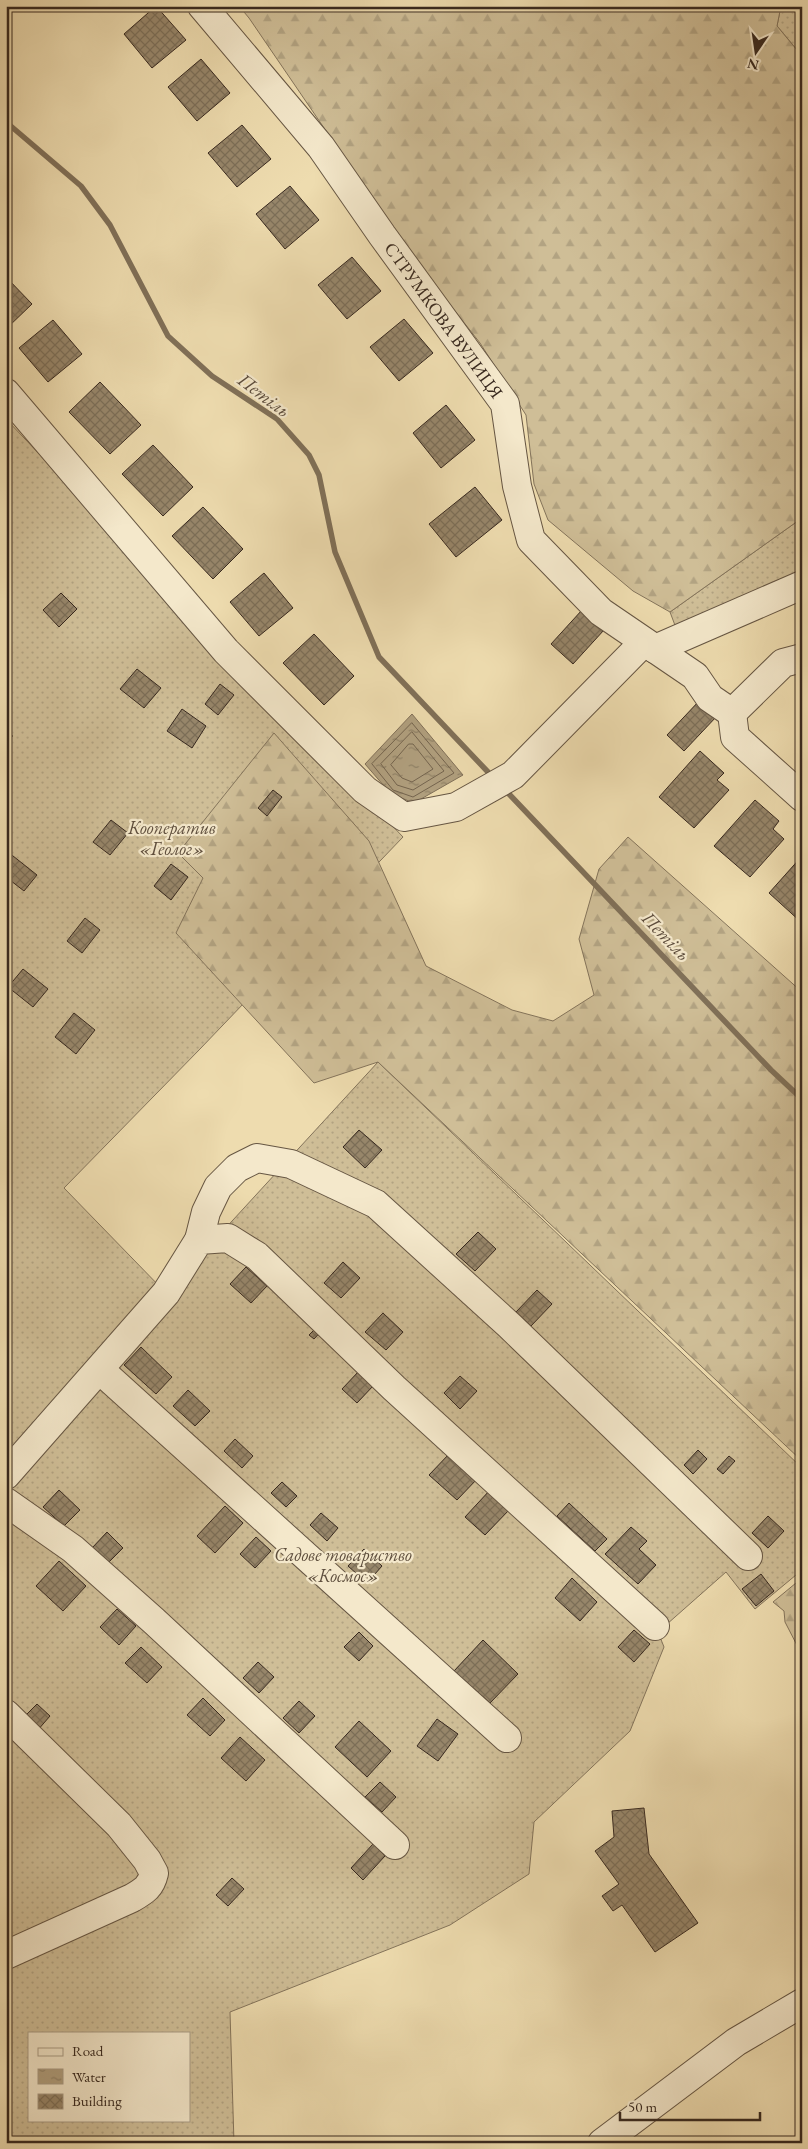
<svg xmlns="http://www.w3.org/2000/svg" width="808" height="2149" font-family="'EB Garamond',serif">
<defs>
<pattern id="grass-dots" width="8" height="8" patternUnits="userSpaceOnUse" patternTransform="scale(1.25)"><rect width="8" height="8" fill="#cfbe97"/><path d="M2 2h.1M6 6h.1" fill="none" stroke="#b2a382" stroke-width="1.8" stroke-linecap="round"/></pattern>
<pattern id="forest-firs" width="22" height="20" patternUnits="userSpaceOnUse" patternTransform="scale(1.25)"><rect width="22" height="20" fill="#cfbe97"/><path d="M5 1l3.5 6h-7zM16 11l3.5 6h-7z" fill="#b2a382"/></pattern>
<pattern id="water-ripples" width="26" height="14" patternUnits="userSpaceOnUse" patternTransform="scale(1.25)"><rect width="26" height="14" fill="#b09f7e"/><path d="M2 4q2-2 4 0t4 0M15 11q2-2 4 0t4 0" fill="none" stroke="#908267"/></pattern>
<pattern id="building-cross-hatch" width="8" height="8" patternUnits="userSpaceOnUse" patternTransform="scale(1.25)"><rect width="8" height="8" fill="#97866a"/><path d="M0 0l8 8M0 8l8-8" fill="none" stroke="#7c6e57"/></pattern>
</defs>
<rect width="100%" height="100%" fill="#eedcaf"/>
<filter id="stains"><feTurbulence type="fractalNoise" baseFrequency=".004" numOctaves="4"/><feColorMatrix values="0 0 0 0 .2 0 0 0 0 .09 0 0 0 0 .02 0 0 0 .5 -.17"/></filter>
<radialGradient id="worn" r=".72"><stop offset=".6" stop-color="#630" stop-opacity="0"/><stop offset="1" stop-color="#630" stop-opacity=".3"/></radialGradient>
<!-- grass -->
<g fill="url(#grass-dots)" stroke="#84745b" fill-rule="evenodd">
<polygon points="781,6 802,6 802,56 777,26"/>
<path d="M6 419 403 837 200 1049 64 1188 166 1293 378 1062 802 1468V1570L755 1609 726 1572 658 1632 664 1647 630 1731 534 1822 529 1874 450 1925 230 2012 234 2143H6ZM29 2033H189V2120H29Z"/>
<polygon points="802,518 802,577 676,628 670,612"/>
</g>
<!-- forest -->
<g fill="url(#forest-firs)" stroke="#84745b">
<polygon points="239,6 781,6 777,26 802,56 802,150 796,167 802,173 802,518 670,612 633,591 548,520 534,484 526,415 480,343 408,251 249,18"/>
<polygon points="274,733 369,841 426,966 512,1010 553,1021 594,995 579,939 599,869 628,837 802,992 802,1461 378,1062 314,1083 176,933 203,878 178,853"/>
<polygon points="802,1578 802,1655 785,1622 784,1611 773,1602"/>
</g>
<!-- water -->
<polygon fill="url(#water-ripples)" stroke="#807058" points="412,714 463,775 414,803 391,794 365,764"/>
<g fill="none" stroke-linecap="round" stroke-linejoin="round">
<!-- shore -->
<g stroke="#74644e" stroke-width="1">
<polygon points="412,723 454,773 413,797 393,790 372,764"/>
<polygon points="412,732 444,771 413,790 397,785 381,764"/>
<polygon points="409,744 413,744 433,769 412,782 402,778 391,765"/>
</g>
<!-- stream -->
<g stroke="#807058" stroke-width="5.5">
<polyline points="6,122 81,186 110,225 168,336 212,376 277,419 309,455 319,475 335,552 379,657 488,772"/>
<polyline points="509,794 771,1070 802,1099"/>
</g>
</g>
<!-- building -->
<g fill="url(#building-cross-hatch)" stroke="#38291f">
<polygon points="156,6 186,40 152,68 124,34"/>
<polygon points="201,59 230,93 197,121 168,87"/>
<polygon points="242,125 271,159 237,187 208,153"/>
<polygon points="290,186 319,220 285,249 256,214"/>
<polygon points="352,257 381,291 347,319 318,285"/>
<polygon points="6,277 32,304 6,329"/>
<polygon points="404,319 433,353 399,381 370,347"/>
<polygon points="53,320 82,354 48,382 19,348"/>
<polygon points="100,382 141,425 110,454 69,412"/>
<polygon points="446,405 475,440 441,468 413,433"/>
<polygon points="153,445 193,487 163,516 122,474"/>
<polygon points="475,487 502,520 456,557 429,524"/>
<polygon points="203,507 243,549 213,579 172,536"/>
<polygon points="264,573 293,608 259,636 230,602"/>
<polygon points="61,593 77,609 59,627 43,610"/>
<polygon points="582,610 604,630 573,664 551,644"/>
<polygon points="314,634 354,676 324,705 283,663"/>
<polygon points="137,669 161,688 144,708 120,689"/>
<polygon points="220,684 234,695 218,715 205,704"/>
<polygon points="700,700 717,716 684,751 667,735"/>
<polygon points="182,709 206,726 192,748 167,731"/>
<polygon points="6,730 13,736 6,743"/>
<polygon points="700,751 724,773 717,780 729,790 694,828 659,797"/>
<polygon points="273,790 282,797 267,816 258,808"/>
<polygon points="755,800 779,821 773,829 784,839 750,877 714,846"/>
<polygon points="111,820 128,833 110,855 93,842"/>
<polygon points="8,852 37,875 24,891 6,877"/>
<polygon points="802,856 802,923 769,893"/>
<polygon points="171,864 188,877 171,900 154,886"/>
<polygon points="85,918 100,930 82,953 67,941"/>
<polygon points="23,969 48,989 33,1007 8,987"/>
<polygon points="74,1013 95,1030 76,1054 55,1037"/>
<polygon points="359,1130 382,1150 365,1168 343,1147"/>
<polygon points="478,1232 496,1249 475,1271 456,1254"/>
<polygon points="343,1262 360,1278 341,1298 324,1283"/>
<polygon points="246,1267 267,1286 251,1303 230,1284"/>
<polygon points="537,1290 552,1304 531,1326 516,1312"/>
<polygon points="383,1313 403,1332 386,1350 365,1332"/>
<polygon points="321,1323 325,1327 314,1339 309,1335"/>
<polygon points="141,1347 172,1377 156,1394 124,1365"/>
<polygon points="359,1371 374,1385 357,1403 342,1389"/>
<polygon points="460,1376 477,1391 460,1409 444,1393"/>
<polygon points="188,1390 210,1411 195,1426 173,1406"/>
<polygon points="235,1439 253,1456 242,1468 224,1451"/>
<polygon points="698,1450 707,1459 693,1474 684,1465"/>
<polygon points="450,1453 478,1478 457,1500 429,1475"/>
<polygon points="729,1456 735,1461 723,1474 717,1469"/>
<polygon points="282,1482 297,1496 286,1507 271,1493"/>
<polygon points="59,1490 80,1510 64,1526 43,1507"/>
<polygon points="490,1490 510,1509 485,1535 465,1517"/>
<polygon points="569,1503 607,1539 595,1551 557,1516"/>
<polygon points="225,1506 243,1523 215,1553 197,1536"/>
<polygon points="321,1513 338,1528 327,1541 310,1525"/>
<polygon points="768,1516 784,1531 768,1548 752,1533"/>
<polygon points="631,1527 647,1541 639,1549 656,1565 638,1584 605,1554"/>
<polygon points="107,1532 123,1548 108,1563 92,1548"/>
<polygon points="256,1537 271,1551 255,1568 240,1554"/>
<polygon points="364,1549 382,1566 367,1583 348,1566"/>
<polygon points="59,1561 86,1586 63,1611 36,1586"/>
<polygon points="761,1574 774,1591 756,1606 742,1589"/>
<polygon points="572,1578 597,1602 580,1621 555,1598"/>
<polygon points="117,1609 136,1626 119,1645 100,1627"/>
<polygon points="634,1630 650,1644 634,1662 618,1647"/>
<polygon points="359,1632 373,1646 359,1661 344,1647"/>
<polygon points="483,1640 518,1674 490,1703 454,1671"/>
<polygon points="141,1647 162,1667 147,1683 125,1663"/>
<polygon points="258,1662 274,1677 259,1693 243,1678"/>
<polygon points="203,1698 225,1720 210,1736 187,1715"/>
<polygon points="299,1701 315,1716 299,1733 283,1718"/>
<polygon points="37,1704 50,1716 37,1731 23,1718"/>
<polygon points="437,1719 458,1734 438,1761 417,1746"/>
<polygon points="359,1721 391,1751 367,1777 335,1747"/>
<polygon points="240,1737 265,1760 246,1781 221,1758"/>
<polygon points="380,1782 396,1797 382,1812 365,1797"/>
<polygon points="644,1808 649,1854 698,1923 655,1952 622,1905 613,1911 602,1896 619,1884 595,1851 614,1837 612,1811"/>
<polygon points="373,1844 385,1856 363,1880 351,1868"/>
<polygon points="232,1878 244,1889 228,1906 216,1895"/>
</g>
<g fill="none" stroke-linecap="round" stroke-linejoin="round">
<!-- minor casing -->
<g stroke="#665643" stroke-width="30">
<g id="minor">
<polyline points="202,6 321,147 382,235 505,404 517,486 531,540 601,612 695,676 710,698 732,713 735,737 802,797"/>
<polyline points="6,393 226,651 365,790 404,817 456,807 513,775 644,642"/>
<polyline points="655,649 802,585"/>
<polyline points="732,713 783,663 802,658"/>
<polyline points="199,1240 206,1212 218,1187 237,1168 257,1158 291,1164 376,1204 510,1326 748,1556"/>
<polyline points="100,1370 507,1738"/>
<polyline points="6,1475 166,1293 199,1240 228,1238 257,1256 394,1388 655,1626"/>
<polyline points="6,1502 73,1549 154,1621 395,1845"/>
<path d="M6 1714 119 1825 147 1860 154 1873C151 1887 144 1891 132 1898L6 1955"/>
<polyline points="602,2143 736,2042 802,2003"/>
</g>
</g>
<!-- minor -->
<use href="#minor" stroke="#f4e8cb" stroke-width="28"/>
</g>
<g text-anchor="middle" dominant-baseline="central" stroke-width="4.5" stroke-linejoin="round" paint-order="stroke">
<!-- street labels -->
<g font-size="18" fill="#38291f" stroke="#f4e8cb">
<text transform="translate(444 320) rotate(54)">СТРУМКОВА ВУЛИЦЯ</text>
</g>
<!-- park labels -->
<g font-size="18" font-style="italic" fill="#5e4e3d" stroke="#f4e8cb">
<text x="172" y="827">Кооператив<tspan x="172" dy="21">«Геолог»</tspan></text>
<text x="343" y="1554">Садове товариство<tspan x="343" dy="21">«Космос»</tspan></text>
</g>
<!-- water labels -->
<g font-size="19" font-style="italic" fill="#5c4c3c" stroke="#f4e8cb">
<text transform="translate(264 395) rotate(37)">Петіль</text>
<text transform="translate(666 936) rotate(46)">Петіль</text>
</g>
</g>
<!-- margin -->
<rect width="808" height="2149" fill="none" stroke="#eedcaf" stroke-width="25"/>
<rect x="8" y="8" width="793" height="2134" fill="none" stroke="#38291f" stroke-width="2.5"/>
<rect x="12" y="12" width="783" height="2124" fill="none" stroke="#38291f"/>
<!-- legend -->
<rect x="28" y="2032" width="162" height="90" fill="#f4e8cb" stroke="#a99c86"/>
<rect x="38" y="2048" width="25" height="8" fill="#f4e8cb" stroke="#a99c86"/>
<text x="72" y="2056" font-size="15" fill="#38291f">Road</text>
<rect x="38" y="2069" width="25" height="15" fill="url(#water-ripples)" stroke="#a99c86"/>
<text x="72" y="2082" font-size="15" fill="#38291f">Water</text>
<rect x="38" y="2094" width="25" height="15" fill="url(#building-cross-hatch)" stroke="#a99c86"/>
<text x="72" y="2106" font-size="15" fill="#38291f">Building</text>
<!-- north arrow -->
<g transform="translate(756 52) rotate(193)" stroke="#f4e8cb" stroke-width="4" paint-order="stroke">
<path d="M0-4L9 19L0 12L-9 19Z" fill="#38291f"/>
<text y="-8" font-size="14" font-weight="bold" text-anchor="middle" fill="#38291f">N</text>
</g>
<!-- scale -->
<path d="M620 2112v8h140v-8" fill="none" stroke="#38291f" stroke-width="2.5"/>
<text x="628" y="2112" font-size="15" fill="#38291f" stroke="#f4e8cb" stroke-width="4" paint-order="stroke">50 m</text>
<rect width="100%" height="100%" filter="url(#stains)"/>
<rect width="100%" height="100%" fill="url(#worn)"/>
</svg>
